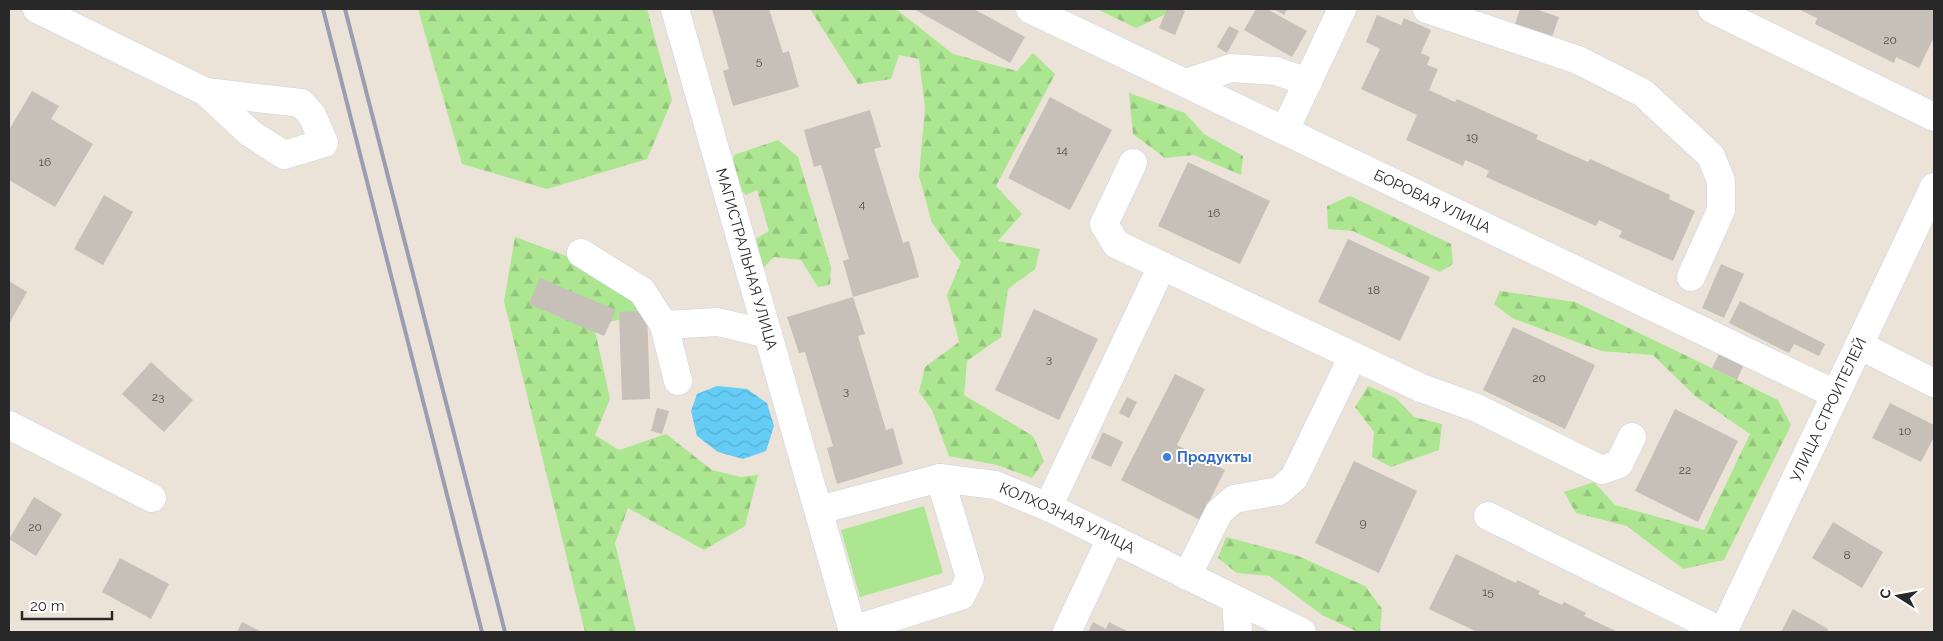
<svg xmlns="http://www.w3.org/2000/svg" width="1943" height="641" font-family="Raleway,sans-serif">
<defs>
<pattern id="forest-firs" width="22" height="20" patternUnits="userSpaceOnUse" patternTransform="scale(1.25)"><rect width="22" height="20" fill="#ace690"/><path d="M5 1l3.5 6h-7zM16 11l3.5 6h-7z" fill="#94c57c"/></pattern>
<pattern id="water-waves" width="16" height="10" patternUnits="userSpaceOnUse" patternTransform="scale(1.25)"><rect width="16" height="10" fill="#64ccf5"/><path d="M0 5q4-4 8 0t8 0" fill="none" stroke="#57afd2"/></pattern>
</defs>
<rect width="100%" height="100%" fill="#ebe3d8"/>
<!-- forest -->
<g fill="url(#forest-firs)">
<polygon points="418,9 647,9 672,100 647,159 547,189 462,164"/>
<polygon points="810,9 896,9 953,54 1017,71 1033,53 1055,74 996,186 1022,214 998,241 1040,249 1035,269 1008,289 1001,337 967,361 964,395 1033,436 1044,461 1032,478 997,465 949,456 932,410 919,392 925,367 959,342 947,295 961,262 932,223 919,176 925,108 919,59 899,55 891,79 858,84"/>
<polygon points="1097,9 1177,9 1136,28"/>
<polygon points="1129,93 1185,113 1204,134 1243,156 1241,175 1194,155 1165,158 1133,134"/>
<polygon points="778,140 798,157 831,267 830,285 818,287 801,260 774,257 760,271 750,242 769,231 757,190 746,195 730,178 734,155"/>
<polygon points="1350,196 1451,244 1453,264 1440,272 1353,231 1328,229 1327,206"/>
<polygon points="515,237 580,261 638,297 637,315 594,326 610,399 595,435 619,450 666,434 712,470 741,477 758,475 745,526 704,550 628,508 615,543 636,632 585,632 504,301"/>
<polygon points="1500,291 1575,302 1778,400 1791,425 1724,560 1683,569 1627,526 1576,513 1564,492 1594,482 1615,505 1704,530 1750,434 1695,396 1653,355 1601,351 1512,318 1494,304"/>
<polygon points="1368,386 1396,398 1414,417 1442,424 1439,450 1391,467 1372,457 1374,432 1355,407"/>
<polygon points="1226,537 1298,556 1365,586 1382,609 1380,632 1358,632 1322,615 1270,576 1237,573 1218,558"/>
</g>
<!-- park -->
<polygon fill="#ace690" points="924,506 943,573 860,597 841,530"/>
<!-- water -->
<polygon fill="url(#water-waves)" points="717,386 747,389 767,403 774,426 766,451 743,459 718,452 697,436 691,411 697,394"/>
<!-- building -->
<g fill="#c6c0b8">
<polygon points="712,9 769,9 783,53 789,51 799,87 733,106 723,71 729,69"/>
<polygon points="914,9 974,9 1025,37 1010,63"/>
<polygon points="1167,9 1179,9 1185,11 1175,35 1159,28"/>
<polygon points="1256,9 1267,9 1307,31 1292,57 1244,30"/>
<polygon points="1274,9 1287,9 1284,15"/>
<polygon points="1520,9 1535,9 1559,17 1551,40 1514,27"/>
<polygon points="1798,9 1934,9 1934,37 1919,68 1896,57 1894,63 1815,24 1817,18"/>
<polygon points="1377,15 1401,25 1404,18 1431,30 1421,53 1430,57 1427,65 1438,69 1429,90 1455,102 1457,99 1538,135 1536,139 1588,162 1590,159 1670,195 1669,199 1695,211 1673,261 1619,237 1622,231 1599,220 1596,226 1486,177 1489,171 1477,165 1465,160 1463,166 1406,140 1417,115 1361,89 1380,49 1366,42"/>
<polygon points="1229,26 1239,31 1227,53 1217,47"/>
<polygon points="32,91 59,106 51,119 93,144 55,207 9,180 9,130"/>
<polygon points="1050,97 1112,130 1070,210 1008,178"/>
<polygon points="870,110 881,147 874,149 903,243 909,241 919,277 853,297 843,261 849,259 821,165 814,167 804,130"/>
<polygon points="1188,162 1270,201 1240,264 1158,226"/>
<polygon points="104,195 133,212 103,265 74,249"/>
<polygon points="1348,239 1430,277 1400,341 1318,302"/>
<polygon points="1721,264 1744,274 1724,318 1702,308"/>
<polygon points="540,278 616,310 604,336 529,304"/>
<polygon points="9,281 27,292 10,322 9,321"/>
<polygon points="853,297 865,334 858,336 886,430 893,428 903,464 837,484 827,448 833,446 805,352 799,353 787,317"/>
<polygon points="1740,301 1825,344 1819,356 1794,344 1789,353 1729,323"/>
<polygon points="1034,309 1098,339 1059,420 995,390"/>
<polygon points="647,311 650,399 622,400 619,312"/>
<polygon points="1513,327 1595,365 1565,429 1483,390"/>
<polygon points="1719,354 1743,366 1737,380 1712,368"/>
<polygon points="151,362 193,400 164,432 122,394"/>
<polygon points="1175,374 1205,389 1177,445 1225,470 1200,520 1121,480"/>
<polygon points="1127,397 1137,402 1129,418 1119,413"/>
<polygon points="1890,403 1934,425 1934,437 1921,462 1872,438"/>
<polygon points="657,408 669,411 662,434 651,431"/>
<polygon points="1675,409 1738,441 1698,522 1635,491"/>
<polygon points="1103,432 1123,442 1111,467 1091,458"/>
<polygon points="1354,461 1417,491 1379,573 1315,543"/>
<polygon points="34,497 62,514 36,556 9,539"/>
<polygon points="1833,522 1883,552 1862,588 1812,558"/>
<polygon points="1456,554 1516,583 1517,580 1540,591 1538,594 1562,605 1564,602 1586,613 1584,616 1618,632 1477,632 1429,609"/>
<polygon points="120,558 169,584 151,619 102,592"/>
<polygon points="1793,609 1828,629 1827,632 1781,632"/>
<polygon points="242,622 262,632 237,632"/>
<polygon points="1093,622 1106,629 1109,622 1129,632 1088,632"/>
</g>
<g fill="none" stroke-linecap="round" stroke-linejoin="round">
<!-- minor casing -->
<g stroke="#cdd1e2" stroke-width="29">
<g id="minor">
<polyline points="37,9 206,92 250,133 284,155 324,143 312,115 301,103 206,92"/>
<path id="s1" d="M675 9 853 632"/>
<path id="s2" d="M1030 9 1835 394"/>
<polyline points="1427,9 1578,60 1643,93 1711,156 1721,181 1721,210 1691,277"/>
<polyline points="1712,9 1934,117"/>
<polyline points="1186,83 1231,68 1276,71 1308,82"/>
<polyline points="1285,130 1342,9"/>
<polyline points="1133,163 1104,224 1116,244 1421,388 1477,408 1602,470 1619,464 1632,437"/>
<polyline points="581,253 642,291 664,325 678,381"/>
<polyline points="664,325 718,322 768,334"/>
<polyline points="1859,345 1934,383"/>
<polyline points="9,425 152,498"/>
<polyline points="1048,507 1162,266"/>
<path id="s3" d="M819 510 940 478 995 485 1048 507 1302 632"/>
<polyline points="1488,516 1723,632"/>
<polyline points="1187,576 1219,512 1234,499 1279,491 1294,478 1353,356"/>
<polyline points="1236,600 1238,632"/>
<polyline points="852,630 961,596 970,578 940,478"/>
<polyline points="1067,632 1111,538"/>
<path id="s4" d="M1723 632 1934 187"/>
</g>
</g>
<!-- minor -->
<use href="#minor" stroke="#fff" stroke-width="28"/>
<!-- rail -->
<g stroke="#9b9eb3" stroke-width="4">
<polyline points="323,9 482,632"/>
<polyline points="345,9 505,632"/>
</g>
</g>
<!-- markers -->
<circle fill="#3f7fe0" stroke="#fff" stroke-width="2" cx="1167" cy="457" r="5"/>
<g text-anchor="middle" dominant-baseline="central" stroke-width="4" stroke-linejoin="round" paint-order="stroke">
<!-- number labels -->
<g font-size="12" fill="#504e4c">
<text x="1890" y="40">20</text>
<text x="759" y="61">5</text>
<text x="1472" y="137">19</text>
<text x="1062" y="150">14</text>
<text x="45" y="162">16</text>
<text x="862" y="204">4</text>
<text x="1214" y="213">16</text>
<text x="1374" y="290">18</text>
<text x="1049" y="359">3</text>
<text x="1539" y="378">20</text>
<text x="846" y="391">3</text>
<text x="158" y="397">23</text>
<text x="1905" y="431">10</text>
<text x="1685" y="470">22</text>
<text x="1363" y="523">9</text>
<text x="35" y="527">20</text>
<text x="1847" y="555">8</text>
<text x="1488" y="592">15</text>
</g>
<!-- street labels -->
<g font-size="15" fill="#282828" stroke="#fff">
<text stroke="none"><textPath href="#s2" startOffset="446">БОРОВАЯ УЛИЦА</textPath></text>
<text stroke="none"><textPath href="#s1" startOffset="260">МАГИСТРАЛЬНАЯ УЛИЦА</textPath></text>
<text stroke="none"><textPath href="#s4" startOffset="246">УЛИЦА СТРОИТЕЛЕЙ</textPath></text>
<text stroke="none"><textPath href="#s3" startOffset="260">КОЛХОЗНАЯ УЛИЦА</textPath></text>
</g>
<!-- shop labels -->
<g font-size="15" font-weight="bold" fill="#366cbe" stroke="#fff" text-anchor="start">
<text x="1177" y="457">Продукты</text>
</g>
</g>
<!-- border -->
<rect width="1943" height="641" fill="none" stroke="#282828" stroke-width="20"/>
<!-- north arrow -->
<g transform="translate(1898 596) rotate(281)" stroke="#ffffff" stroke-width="4" paint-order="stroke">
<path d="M0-4L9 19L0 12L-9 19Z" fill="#282828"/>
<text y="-8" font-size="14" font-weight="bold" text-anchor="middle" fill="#282828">С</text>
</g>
<!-- scale -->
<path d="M22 611v8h90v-8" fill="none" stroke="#282828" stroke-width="2.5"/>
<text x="30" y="611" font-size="15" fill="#282828" stroke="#ffffff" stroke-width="4" paint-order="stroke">20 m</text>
</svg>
